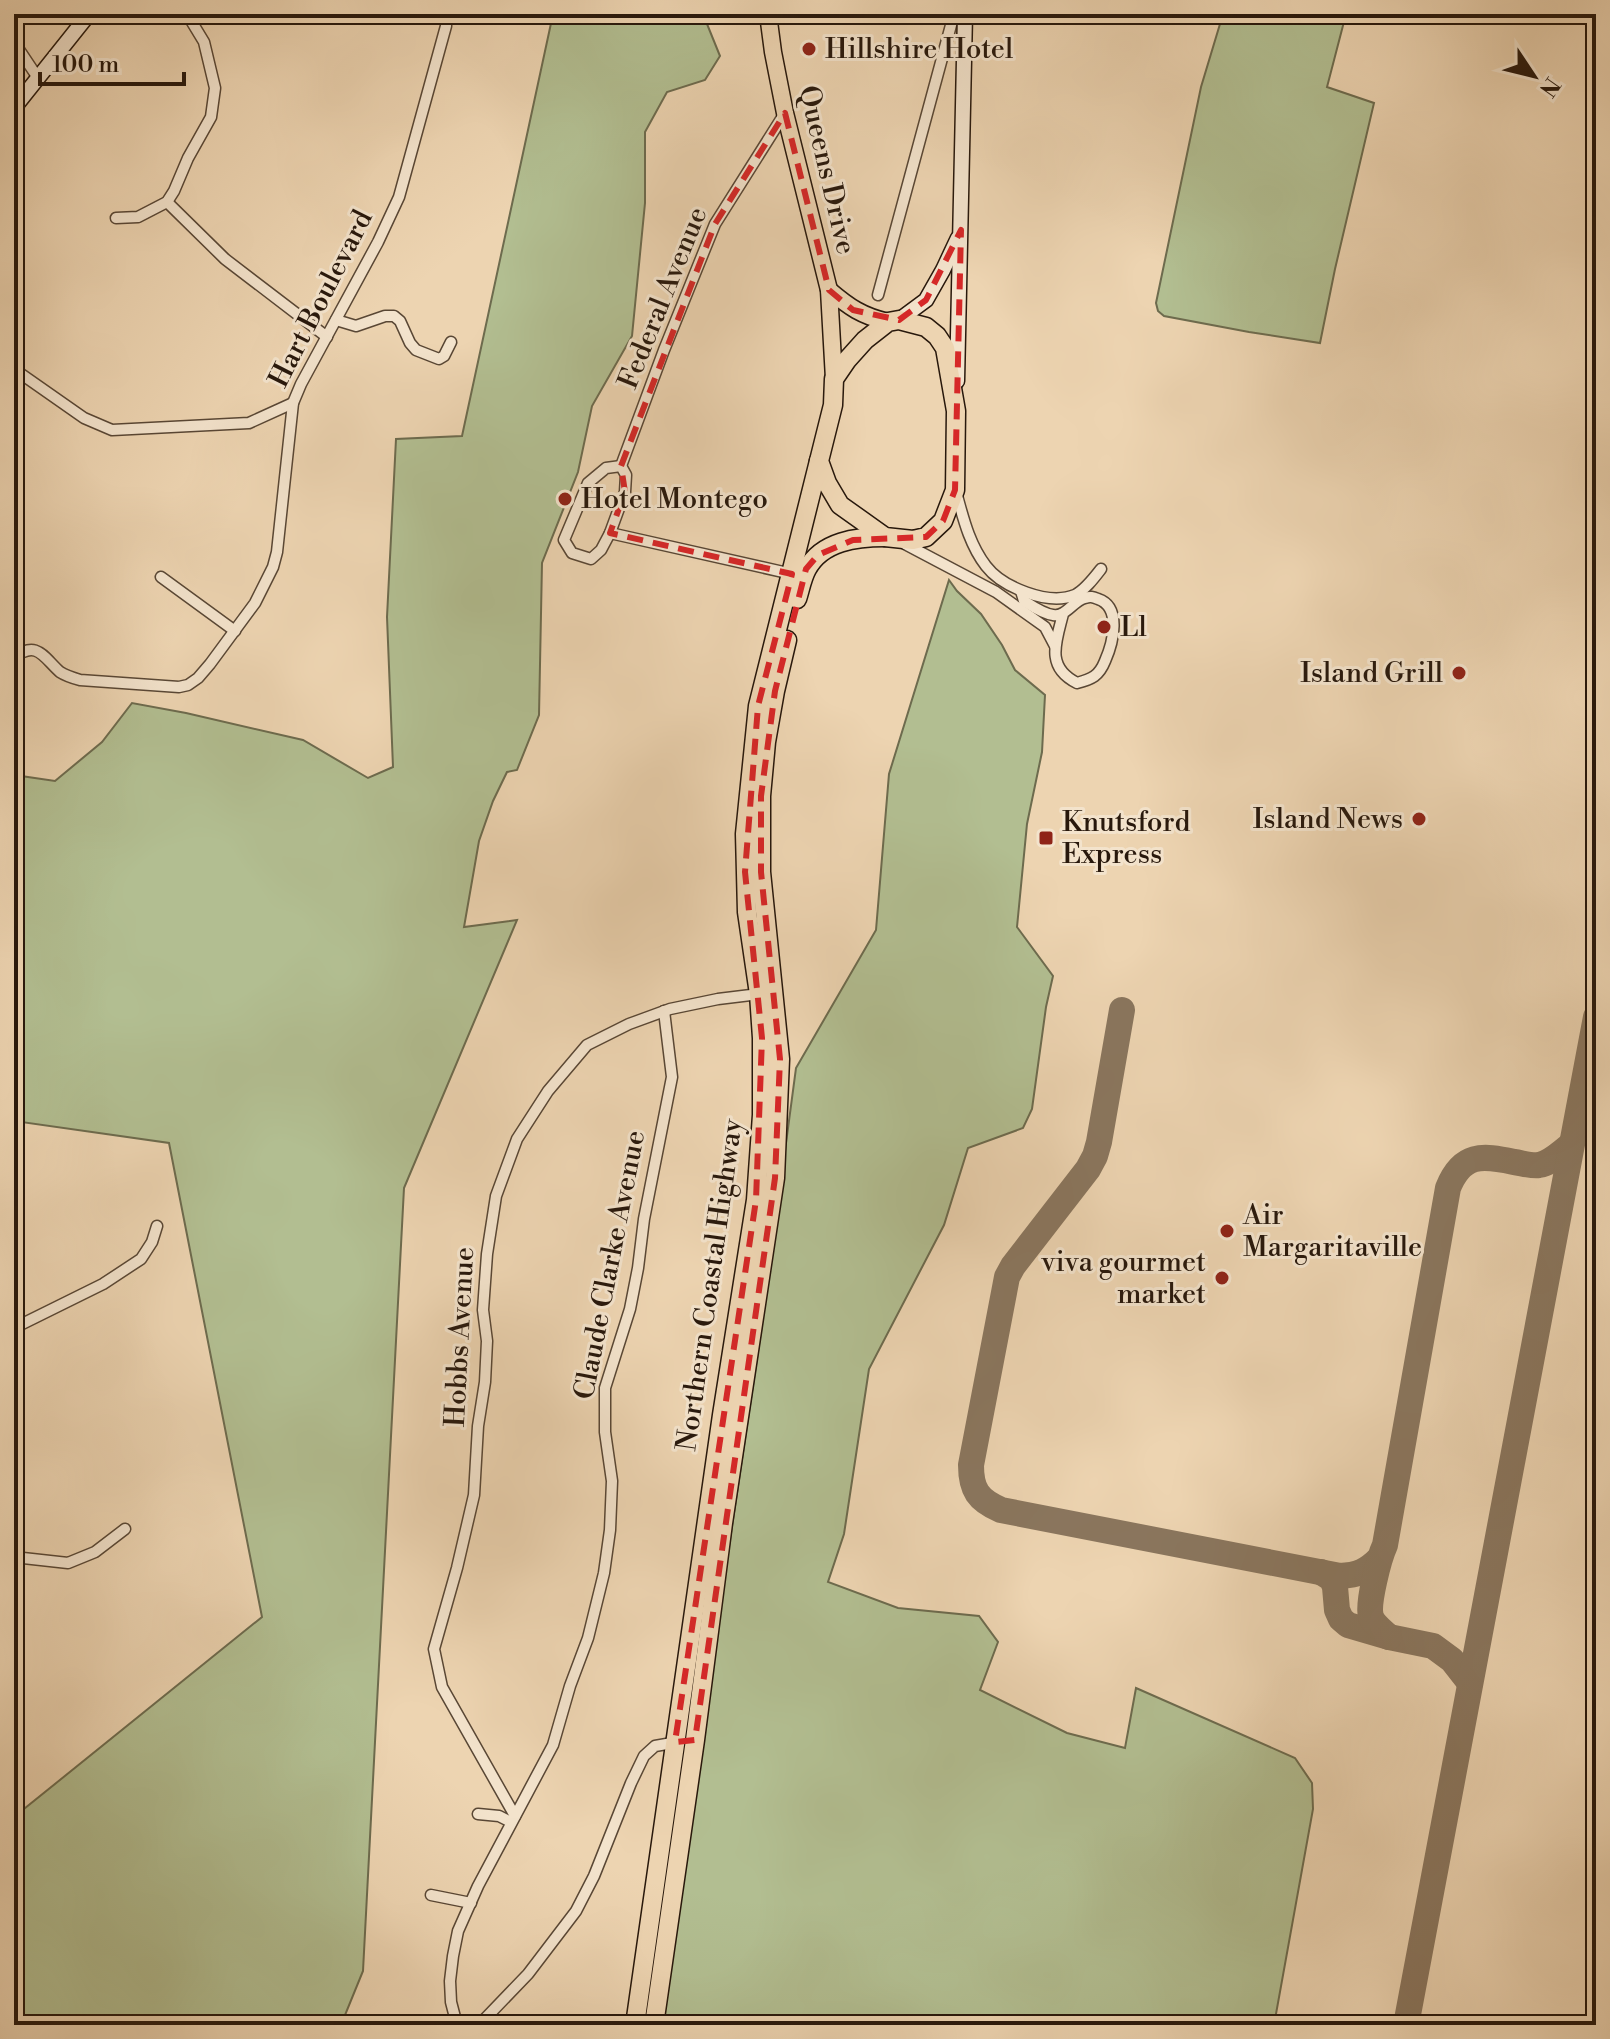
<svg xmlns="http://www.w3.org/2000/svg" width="1610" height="2039" font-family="'Libre Bodoni',serif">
<rect width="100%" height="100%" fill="#edd4b1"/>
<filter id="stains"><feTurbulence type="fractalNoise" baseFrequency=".0025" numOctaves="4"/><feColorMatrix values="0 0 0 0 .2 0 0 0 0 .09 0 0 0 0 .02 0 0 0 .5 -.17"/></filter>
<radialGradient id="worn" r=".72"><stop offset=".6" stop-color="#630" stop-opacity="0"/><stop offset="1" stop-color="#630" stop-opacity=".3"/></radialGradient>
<!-- green -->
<g fill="#b2be91" stroke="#6d6b4e" stroke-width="2">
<polygon points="553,14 703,14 720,56 705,80 667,92 645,132 645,203 632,336 592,406 578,472 542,563 539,715 517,770 507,772 493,801 479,841 464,927 517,920 404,1188 363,1971 341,2025 14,2025 14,1817 262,1617 169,1143 14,1121 14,775 55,781 102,742 132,703 186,713 303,740 368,778 393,767 387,617 396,439 462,436"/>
<polygon points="1223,14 1346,14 1327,87 1374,103 1335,269 1320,343 1249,332 1164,316 1158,311 1156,303 1201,87"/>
<polygon points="949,580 957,591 981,614 1002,645 1015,670 1045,695 1042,752 1027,824 1017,927 1053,976 1046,1007 1032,1109 1023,1128 968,1148 944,1225 869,1369 844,1534 828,1582 898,1608 979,1616 998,1642 980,1690 1067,1733 1125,1748 1136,1688 1295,1758 1312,1783 1313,1809 1274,2025 658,2025 761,1331 796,1068 876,930 889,774"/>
</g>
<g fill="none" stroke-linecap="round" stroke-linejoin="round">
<!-- taxiway -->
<g stroke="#8a765e" stroke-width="26">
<path d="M1122 1010 1099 1142 1095 1156 1088 1169 1013 1266 1007 1277 971 1465C971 1490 978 1500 1001 1510L1340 1576C1358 1575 1367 1571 1379 1559"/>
<polyline points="1321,1572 1332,1579 1335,1587 1337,1610 1341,1619 1348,1625 1389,1637 1433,1646 1452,1660 1470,1683"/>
<path d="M1389 1637C1383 1631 1374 1625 1371 1617 1367 1604 1379 1558 1385 1545L1448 1188C1462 1153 1482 1155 1514 1162 1522 1163 1531 1166 1539 1165 1551 1163 1561 1152 1571 1145"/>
<polyline points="1406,2025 1596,1017"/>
</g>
<!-- street casing -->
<g stroke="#594735" stroke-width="13">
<g id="street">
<polyline points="14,42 38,78"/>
<polyline points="167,202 225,259 327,337"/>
<polyline points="116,218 138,217 167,202 174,191 188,158 211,117 215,88 204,42 187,14"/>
<polyline points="878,295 954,14"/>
<polyline points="336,320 356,326 385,316 394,316 400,321 410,343 416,350 439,359 444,356 451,342"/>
<polyline points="14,369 84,418 112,430 249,423 293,403"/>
<polyline points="621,466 664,350 715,224 785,113"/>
<polygon points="621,466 626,475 625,492 610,533 601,550 591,559 572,553 564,540 588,483 606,468"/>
<path d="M956 492C963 517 969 544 986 566 1002 587 1048 606 1075 595 1085 590 1094 578 1101 569"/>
<polyline points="610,533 792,574"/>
<polyline points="905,544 996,592 1045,627 1055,646"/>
<polyline points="161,577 235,631"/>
<path d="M1021 591 1024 601C1032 606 1043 614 1053 615 1066 617 1073 601 1085 598 1090 596 1093 597 1098 599 1122 607 1113 643 1105 661 1099 676 1092 679 1077 683 1045 667 1056 642 1063 614"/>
<path d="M14 658C37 639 44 658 60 672 66 676 73 678 80 680L179 687 188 685 198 678 210 664 255 603 273 567 277 552 293 403 301 384 378 242 399 197 446 26V14"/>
<polyline points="14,1328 103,1284 141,1259 152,1242 157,1226"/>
<polyline points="14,1444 14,1449"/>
<polyline points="14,1557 68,1563 95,1552 125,1529"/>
<polyline points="478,1814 499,1816 511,1822"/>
<polyline points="515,1816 442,1687 434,1649 457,1568 474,1495 478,1426 485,1382 487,1341 483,1310 487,1254 496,1196 517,1139 548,1091 587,1045 629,1024 670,1009 718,999 759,994"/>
<polyline points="431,1895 471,1903"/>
<polyline points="457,2025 451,2002 450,1981 453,1956 458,1931 478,1886 553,1745 570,1686 588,1638 604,1573 610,1530 612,1481 605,1432 605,1388 630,1309 638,1268 644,1219 672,1077 664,1011"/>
<polyline points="479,2025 528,1974 576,1911 594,1876 631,1783 644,1756 655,1746 678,1742"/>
</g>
</g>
<!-- secondary casing -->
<g stroke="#28180c" stroke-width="17">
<g id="secondary">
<polyline points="14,108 89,14"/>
<polyline points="899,320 926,300 943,270 958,238"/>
<polyline points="957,381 965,14"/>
</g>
</g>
<!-- primary casing -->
<g stroke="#28180c" stroke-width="19">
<g id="primary">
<polyline points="768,14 773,52 785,113 829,290 834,379"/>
<path d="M829 290C849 307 862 316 888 322"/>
</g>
</g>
<!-- highway casing -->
<g stroke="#28180c" stroke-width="21">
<g id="highway">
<polygon points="899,320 926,327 937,336 945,348 956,411 955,490 943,521 926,537 913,540 885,537 840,505 827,483 819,461 833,405 834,379 847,360 865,340 888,322"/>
<path d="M797 599C800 590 802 578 807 569 822 541 857 537 885 537"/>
<polyline points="635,2025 722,1415 756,1200 762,1115 762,1038 759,994 747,912 745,834 758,706 819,461"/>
<polyline points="654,2025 695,1740 723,1523 775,1178 780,1059 761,872 761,796 766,742 775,691 787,640"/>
</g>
</g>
<!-- street -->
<use href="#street" stroke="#f3e3cc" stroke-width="10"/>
<!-- secondary -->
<use href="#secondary" stroke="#f3e3cc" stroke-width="14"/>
<!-- primary -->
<use href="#primary" stroke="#edd4b1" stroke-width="16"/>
<!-- highway -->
<use href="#highway" stroke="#edd4b1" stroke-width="18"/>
</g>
<!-- marked area -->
<path fill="none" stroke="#d62828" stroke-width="6" stroke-dasharray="16 10" stroke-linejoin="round" d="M785 113 829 290 853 310 899 320 926 300 961 230 955 490 943 521 926 537 853 540 818 555 806 569 775 691 761 796V872L780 1059 775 1178 695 1740 675 1742 756 1200 762 1038 745 872 758 706 792 574 610 533 625 492 621 466 715 224Z"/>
<!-- markers -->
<g fill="#8f2418" stroke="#f3e3cc" stroke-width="3">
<circle cx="809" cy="49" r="8"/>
<circle cx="565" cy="499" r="8"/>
<circle cx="1104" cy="627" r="8"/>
<circle cx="1459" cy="673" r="8"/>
<circle cx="1419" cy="819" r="8"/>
<rect x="1038" y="830" width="16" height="16" rx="4"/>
<circle cx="1227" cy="1231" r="8"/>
<circle cx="1222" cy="1278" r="8"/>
</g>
<g text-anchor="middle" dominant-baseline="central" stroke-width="6" stroke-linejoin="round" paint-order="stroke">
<!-- poi labels -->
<g font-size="28" fill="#28180c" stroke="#f3e3cc" text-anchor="start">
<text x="825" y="49">Hillshire Hotel</text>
<text x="581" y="499">Hotel Montego</text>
<text x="1120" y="627">Ll</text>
<text x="1443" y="673" text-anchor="end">Island Grill</text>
<text x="1403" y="819" text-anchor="end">Island News</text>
<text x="1062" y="822">Knutsford<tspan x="1062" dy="32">Express</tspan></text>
<text x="1243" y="1215">Air<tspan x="1243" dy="32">Margaritaville</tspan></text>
<text x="1206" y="1262" text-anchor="end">viva gourmet<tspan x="1206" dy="32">market</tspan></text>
</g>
<!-- street labels -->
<g font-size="28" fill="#28180c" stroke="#f3e3cc">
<text transform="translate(827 170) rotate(77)">Queens Drive</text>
<text transform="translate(663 298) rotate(-68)">Federal Avenue</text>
<text transform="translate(321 299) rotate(-63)">Hart Boulevard</text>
<text transform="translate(610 1265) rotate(-79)">Claude Clarke Avenue</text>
<text transform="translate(710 1285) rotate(-82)">Northern Coastal Highway</text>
<text transform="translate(460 1337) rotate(-87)">Hobbs Avenue</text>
</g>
</g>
<!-- margin -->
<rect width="1610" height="2039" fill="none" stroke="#edd4b1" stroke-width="48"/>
<rect x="16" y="16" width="1578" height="2007" fill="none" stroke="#28180c" stroke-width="4"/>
<rect x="24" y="24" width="1562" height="1991" fill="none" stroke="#28180c" stroke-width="2"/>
<!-- north arrow -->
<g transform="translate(1534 76) rotate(125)" stroke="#f3e3cc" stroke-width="6" paint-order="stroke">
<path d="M0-6L14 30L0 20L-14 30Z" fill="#28180c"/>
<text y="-12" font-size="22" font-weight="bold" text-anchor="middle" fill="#28180c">N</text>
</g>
<!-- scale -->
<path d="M40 72v12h144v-12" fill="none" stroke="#28180c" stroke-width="4"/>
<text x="52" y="72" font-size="24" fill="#28180c" stroke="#f3e3cc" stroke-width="6" paint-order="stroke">100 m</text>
<rect width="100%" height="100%" filter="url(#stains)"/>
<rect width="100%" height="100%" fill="url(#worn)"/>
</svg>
